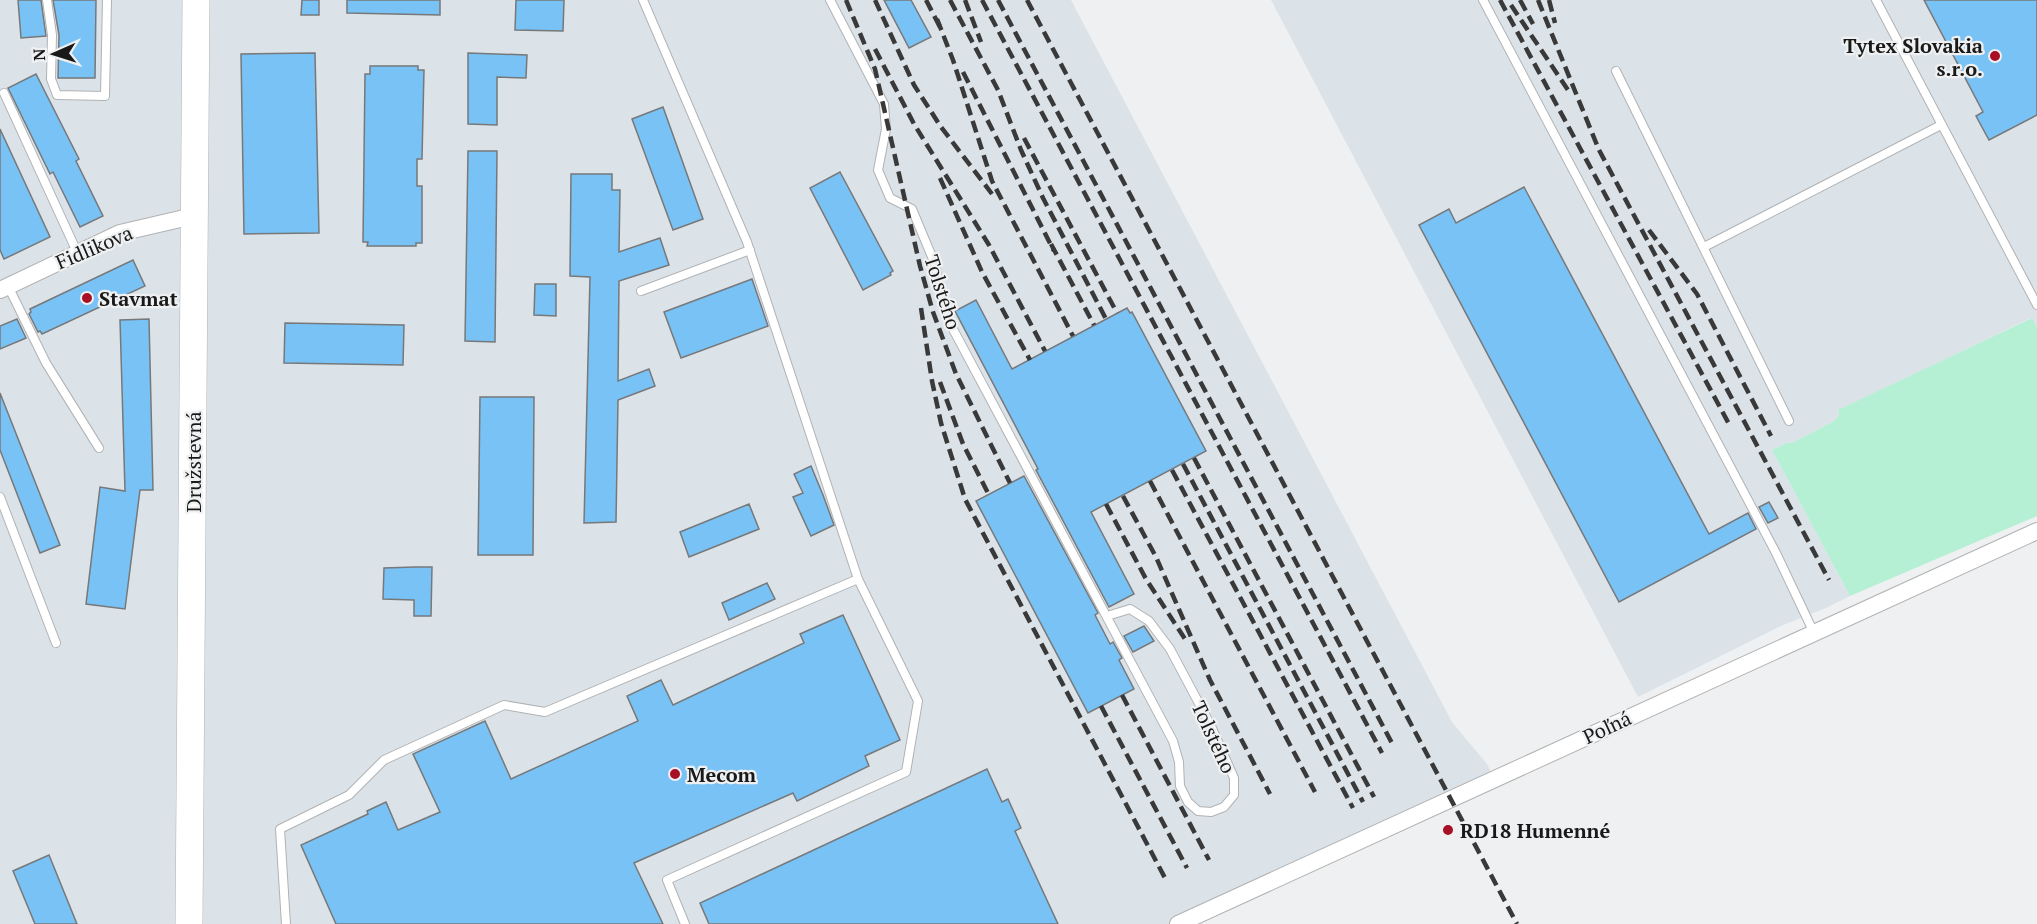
<svg xmlns="http://www.w3.org/2000/svg" width="2037" height="924" font-family="'PT Serif',serif">
<rect width="100%" height="100%" fill="#eff0f1"/>
<!-- built -->
<g fill="#dbe3e9">
<polygon points="0,0 1071,0 1452,722 1487,764 1494,778 1180,924 0,924"/>
<polygon points="1271,0 2037,0 2037,328 2031,318 1838,411 1839,415 1834,421 1792,443 1786,443 1772,450 1850,596 1826,608 1783,625 1638,697"/>
</g>
<!-- green -->
<polygon fill="#b6f0d4" points="2032,318 2037,328 2037,516 1850,596 1772,450 1786,443 1792,443 1834,421 1839,415 1838,410"/>
<!-- building -->
<g fill="#79c2f5" stroke="#777879" stroke-width="1.5">
<polygon points="18,0 41,0 46,36 21,38"/>
<polygon points="53,0 96,0 95,78 58,78 59,35"/>
<polygon points="302,0 319,0 319,15 301,15"/>
<polygon points="347,0 440,0 440,15 347,13"/>
<polygon points="516,0 564,0 563,31 515,30"/>
<polygon points="884,0 911,0 931,37 909,48"/>
<polygon points="1924,0 2037,0 2037,115 1989,140 1976,116 1983,112"/>
<polygon points="315,53 319,233 244,234 241,54"/>
<polygon points="468,53 527,55 526,78 497,77 497,125 468,124"/>
<polygon points="370,66 418,66 418,70 424,70 422,159 417,159 417,186 422,186 422,243 416,243 416,246 367,246 368,242 363,242 365,74 370,74"/>
<polygon points="36,74 79,159 76,161 103,216 80,227 53,172 50,174 8,88"/>
<polygon points="663,107 703,219 673,230 632,119"/>
<polygon points="0,129 50,237 4,259 0,250"/>
<polygon points="468,151 497,151 495,342 465,341"/>
<polygon points="840,172 893,271 890,273 891,275 863,290 810,188"/>
<polygon points="571,174 612,174 612,190 620,190 619,252 660,238 669,265 619,281 618,381 649,369 655,386 618,400 616,522 584,523 590,277 570,276"/>
<polygon points="1524,187 1709,534 1748,513 1756,529 1619,602 1419,225 1449,209 1456,223"/>
<polygon points="133,260 145,286 42,334 40,331 38,332 29,314 31,312 30,309"/>
<polygon points="752,279 768,326 681,358 664,312"/>
<polygon points="535,284 556,284 556,316 534,315"/>
<polygon points="976,300 1012,369 1127,308 1130,313 1132,312 1206,451 1091,512 1134,594 1109,607 1036,470 1038,469 955,311"/>
<polygon points="17,319 26,338 0,349 0,326"/>
<polygon points="149,319 153,490 140,490 125,609 86,604 100,487 125,491 120,320"/>
<polygon points="285,323 404,325 403,365 284,363"/>
<polygon points="0,393 60,545 40,553 0,450"/>
<polygon points="480,397 534,397 533,555 478,555"/>
<polygon points="811,466 823,495 834,525 811,536 793,497 803,493 794,474"/>
<polygon points="1024,476 1098,613 1095,615 1110,644 1113,642 1122,658 1119,660 1134,689 1088,713 976,501"/>
<polygon points="1769,502 1778,518 1768,523 1759,507"/>
<polygon points="749,504 759,529 689,557 680,532"/>
<polygon points="415,567 432,567 431,616 414,616 414,600 383,599 384,568"/>
<polygon points="767,583 775,599 729,620 722,603"/>
<polygon points="843,615 900,740 865,756 869,766 797,801 793,793 634,863 663,924 336,924 301,845 368,814 367,811 386,802 398,830 440,812 413,754 485,721 511,779 638,721 627,696 661,680 673,705 804,643 800,634"/>
<polygon points="1144,626 1154,641 1133,652 1124,636"/>
<polygon points="987,769 1002,802 1008,799 1021,828 1015,831 1058,924 709,924 700,903"/>
<polygon points="49,855 77,924 35,924 13,871"/>
</g>
<g fill="none" stroke-linecap="round" stroke-linejoin="round">
<!-- service casing -->
<g stroke="#b1b2b3" stroke-width="10">
<g id="service">
<polyline points="47,0 52,35 51,79 57,95 105,96 107,0"/>
<polyline points="643,0 747,242 858,579 918,701 906,772 667,880 685,924"/>
<polyline points="830,0 884,104 886,129 878,170 890,198 912,209 935,264 946,316 1173,741 1179,762 1180,786 1188,802 1198,811 1211,812 1224,807 1234,795 1234,778 1211,726 1170,649 1149,621 1130,609 1107,616"/>
<polyline points="1483,0 1776,553 1814,633"/>
<polyline points="1876,0 2037,305"/>
<polyline points="1616,71 1789,421"/>
<polyline points="4,93 77,252"/>
<polyline points="1704,247 1941,125"/>
<polyline points="8,286 46,363 99,448"/>
<polyline points="641,291 750,250"/>
<polyline points="0,497 56,643"/>
<polyline points="286,924 280,829 349,795 384,760 504,705 545,712 858,579"/>
</g>
</g>
<!-- minor casing -->
<g stroke="#b1b2b3" stroke-width="18">
<g id="minor">
<polyline points="0,290 120,233 193,216"/>
<polyline points="1178,924 2037,531"/>
</g>
</g>
<!-- primary casing -->
<g stroke="#b1b2b3" stroke-width="28">
<polyline id="primary" points="189,924 196,0"/>
</g>
<!-- service -->
<use href="#service" stroke="#fff" stroke-width="8"/>
<!-- minor -->
<use href="#minor" stroke="#fff" stroke-width="16"/>
<!-- primary -->
<use href="#primary" stroke="#fff" stroke-width="27"/>
<!-- rail -->
<g stroke="#393939" stroke-width="4.5" stroke-dasharray="12 6" stroke-linecap="butt">
<polyline points="846,0 875,69 920,266 933,312 956,374 1010,483"/>
<polyline points="875,0 914,85 941,127 992,194"/>
<polyline points="926,0 940,27"/>
<polyline points="950,0 998,90 1021,150 1043,198 1106,319"/>
<polyline points="965,0 981,42"/>
<polyline points="982,0 1382,753"/>
<polyline points="998,0 1394,747"/>
<polyline points="1027,0 1517,924"/>
<polyline points="1500,0 1729,424"/>
<polyline points="1520,0 1533,24"/>
<polyline points="1538,0 1599,150 1829,580"/>
<polyline points="1549,0 1555,23"/>
<polyline points="1511,5 1568,90"/>
<polyline points="937,19 953,60 992,181 1073,336"/>
<polyline points="875,49 914,124 989,245 1045,351"/>
<polyline points="963,72 1054,251"/>
<polyline points="1024,138 1117,313"/>
<polyline points="940,178 982,272 1030,360"/>
<polyline points="1649,230 1697,294 1771,436"/>
<polyline points="1051,244 1094,325"/>
<polyline points="921,308 932,381 941,423 965,499 1165,878"/>
<polyline points="940,382 963,444 989,495"/>
<polyline points="1194,458 1374,797"/>
<polyline points="1183,464 1363,802"/>
<polyline points="1172,470 1353,808"/>
<polyline points="1150,481 1315,792"/>
<polyline points="1123,496 1156,557 1210,680 1270,794"/>
<polyline points="1106,504 1146,579 1185,639"/>
<polyline points="1122,695 1209,860"/>
<polyline points="1101,706 1187,868"/>
</g>
</g>
<!-- markers -->
<g fill="#a81125" stroke="#eff0f1" stroke-width="2">
<circle cx="1995" cy="56" r="6"/>
<circle cx="87" cy="298" r="6"/>
<circle cx="675" cy="774" r="6"/>
<circle cx="1448" cy="830" r="6"/>
</g>
<g text-anchor="middle" dominant-baseline="central" stroke-width="4.5" stroke-linejoin="round" paint-order="stroke">
<!-- poi labels -->
<g font-size="20" font-weight="bold" fill="#191919" stroke="#eff0f1" text-anchor="start">
<text x="1983" y="45" text-anchor="end">Tytex Slovakia<tspan x="1983" dy="23">s.r.o.</tspan></text>
<text x="99" y="298">Stavmat</text>
<text x="687" y="774">Mecom</text>
<text x="1460" y="830">RD18 Humenné</text>
</g>
<!-- street labels -->
<g font-size="20" fill="#191919" stroke="#eff0f1">
<text transform="translate(94 247) rotate(-23)">Fidlikova</text>
<text transform="translate(943 292) rotate(72)">Tolstého</text>
<text transform="translate(193 462) rotate(-90)">Družstevná</text>
<text transform="translate(1607 727) rotate(-25)">Poľná</text>
<text transform="translate(1214 737) rotate(65)">Tolstého</text>
</g>
</g>
<!-- north arrow -->
<g transform="translate(54 54) rotate(267)" stroke="#eff0f1" stroke-width="4.5" paint-order="stroke">
<path d="M0-4.5L10 22L0 15L-10 22Z" fill="#191919"/>
<text y="-9" font-size="16" font-weight="bold" text-anchor="middle" fill="#191919">N</text>
</g>
</svg>
